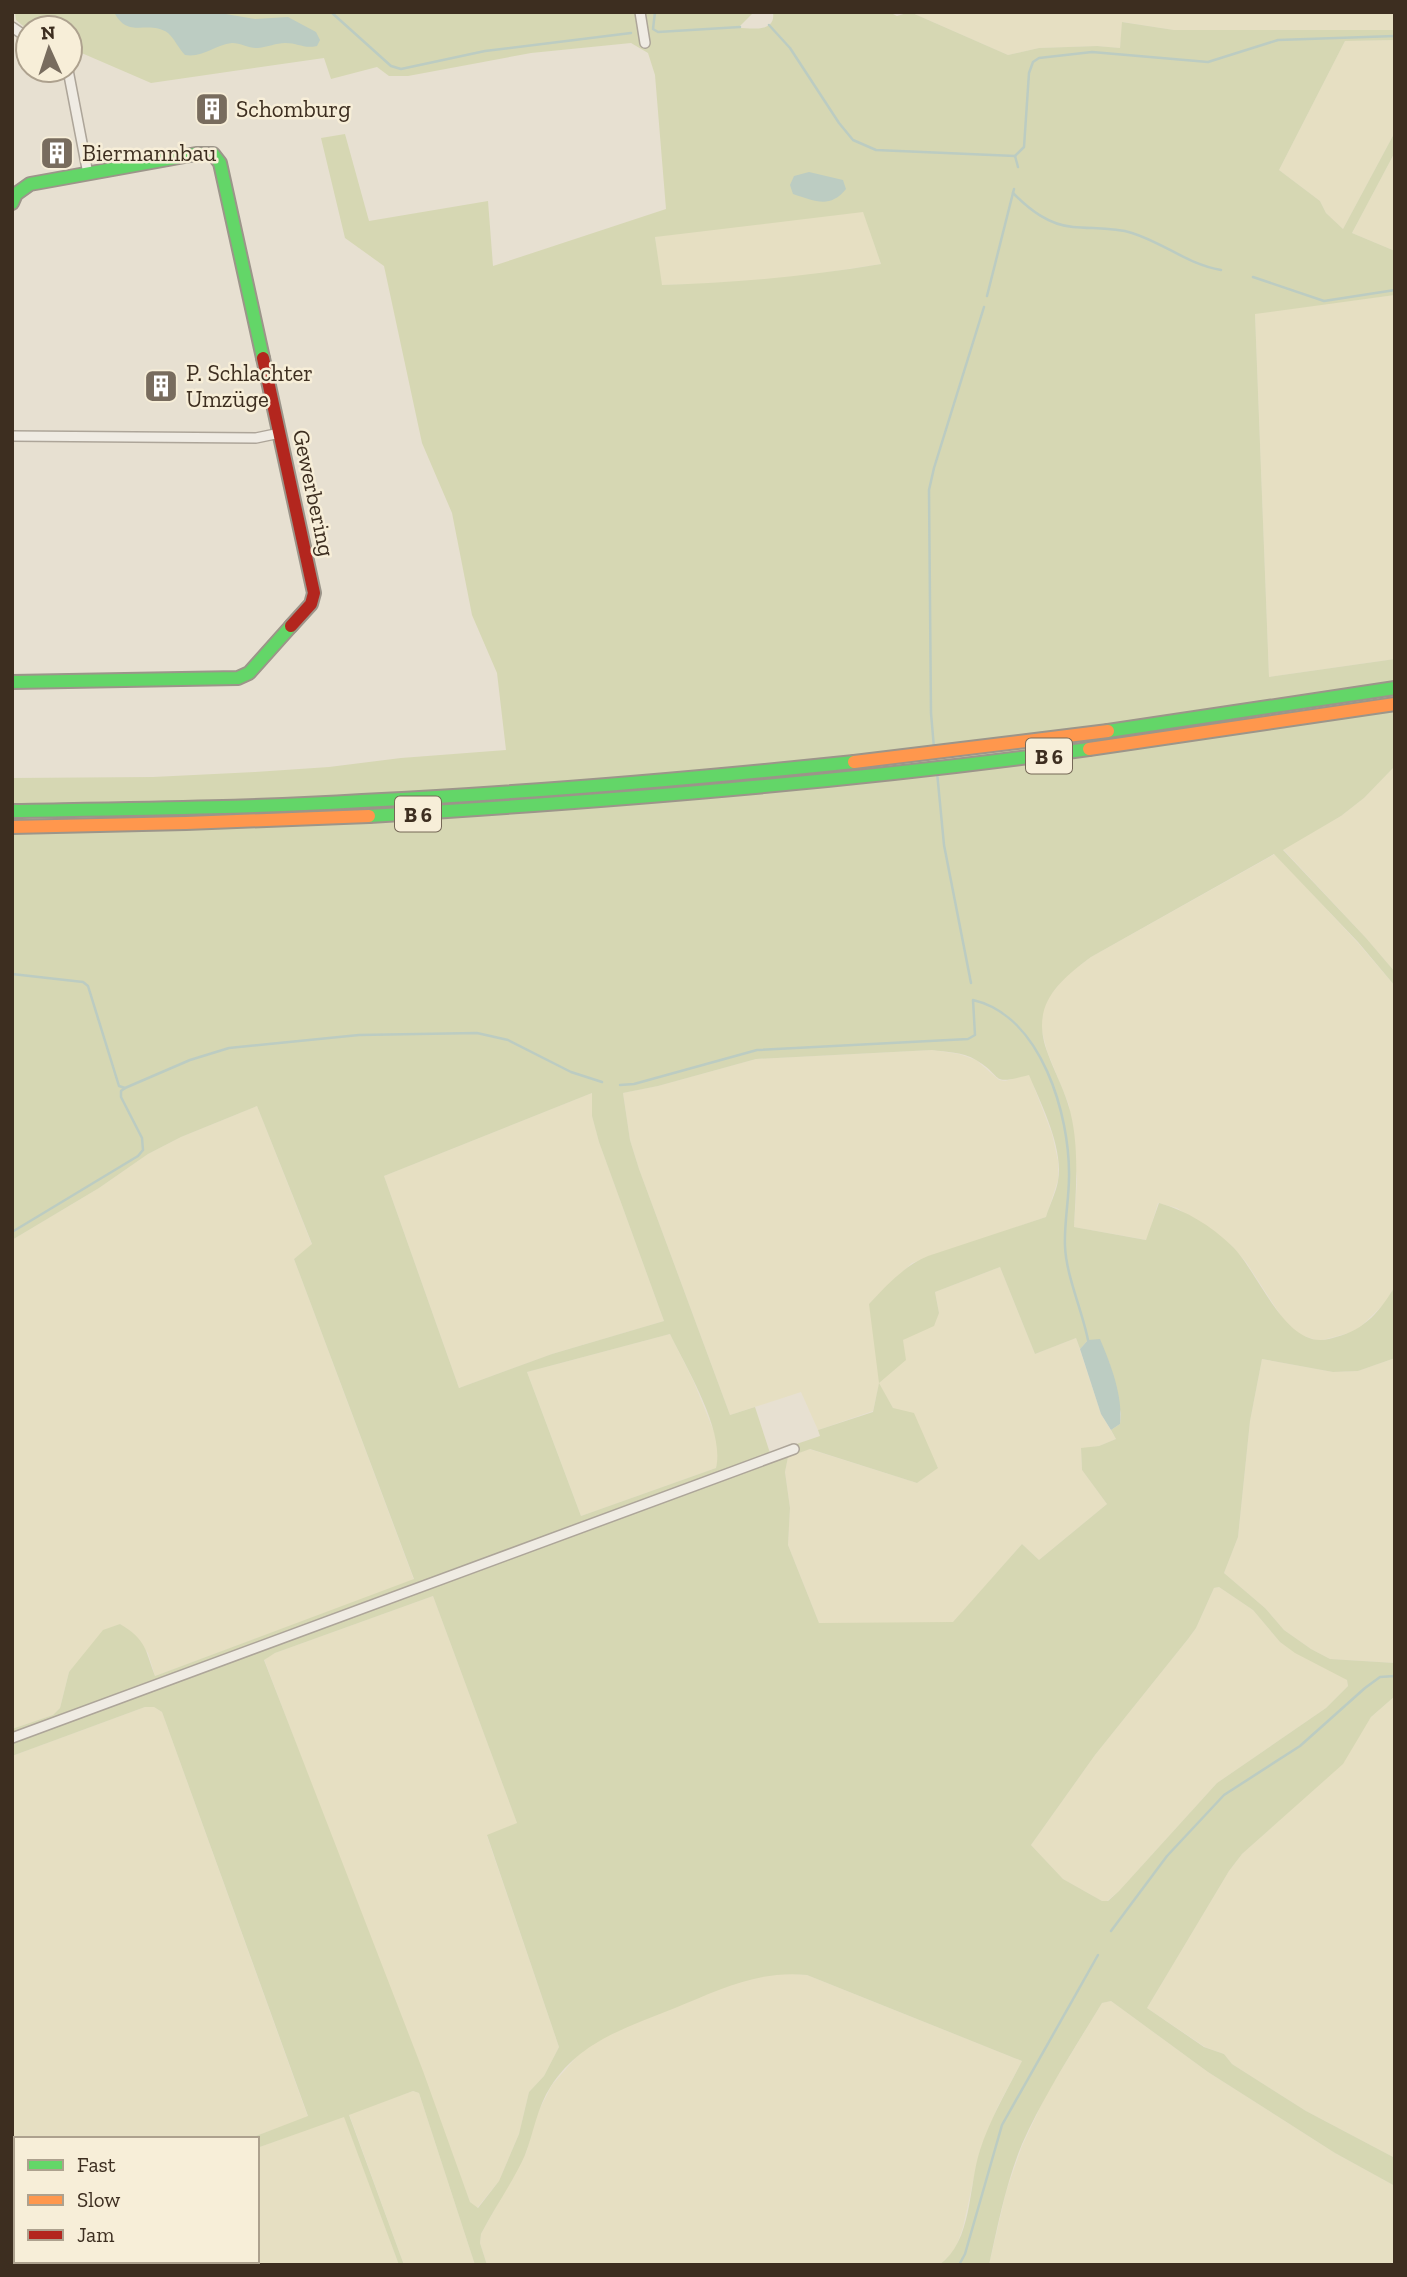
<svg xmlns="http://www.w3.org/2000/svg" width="1407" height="2277" font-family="'Zilla Slab',serif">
<rect width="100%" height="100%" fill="#e7e0d1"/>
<!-- farmland -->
<g fill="#e6dfc2">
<polygon points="910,12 1395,12 1395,30 1174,30 1123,22 1120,48 1097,46 1039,48 1008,55"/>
<polygon points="1395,40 1395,132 1343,229 1326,213 1320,201 1279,170 1345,41"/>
<polygon points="1395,152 1395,251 1352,233"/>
<polygon points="863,211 881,264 803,276 739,283 661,285 655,236"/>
<polygon points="1395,295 1395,659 1269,677 1255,313"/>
<polygon points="1395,766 1395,972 1366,938 1283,849 1341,816 1364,798"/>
<polygon points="1275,854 1358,943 1395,986 1395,1286 1385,1303 1356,1331 1319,1341 1301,1335 1287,1325 1246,1262 1232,1246 1177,1208 1158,1203 1147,1240 1074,1227 1077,1180 1069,1105 1047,1051 1042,1031 1042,1011 1051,994 1066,976 1091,957"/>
<polygon points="932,1050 959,1054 976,1060 999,1080 1005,1081 1029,1074 1052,1134 1058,1161 1058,1180 1046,1217 912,1263 869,1304 903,1340 939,1313 935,1292 1000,1267 1035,1354 1076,1338 1101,1414 1116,1439 1099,1446 1081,1449 1082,1470 1107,1504 1039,1560 1022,1544 953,1623 819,1623 788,1545 790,1508 785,1472 788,1457 809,1449 917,1483 938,1467 893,1408 879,1384 873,1411 818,1430 801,1392 730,1415 639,1169 630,1140 623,1093 658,1086 756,1059"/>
<polygon points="592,1093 592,1116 599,1142 664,1321 552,1354 459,1388 384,1176"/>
<polygon points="257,1106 312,1245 294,1259 414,1580 155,1676 148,1653 120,1624 69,1672 60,1708 53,1715 12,1729 12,1240 99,1188 148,1154 181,1137"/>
<polygon points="670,1334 693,1380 717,1439 719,1456 716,1468 581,1516 527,1372"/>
<polygon points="1395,1358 1395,1663 1330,1659 1311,1649 1284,1630 1265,1608 1224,1573 1238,1537 1250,1421 1262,1359 1333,1372 1358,1371"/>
<polygon points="1219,1587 1253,1610 1280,1642 1335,1672 1347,1680 1348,1686 1326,1708 1217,1783 1119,1891 1107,1901 1102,1901 1063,1879 1031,1845 1095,1755 1188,1639 1196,1628 1214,1588"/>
<polygon points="433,1596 517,1823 487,1836 559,2047 544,2076 529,2092 519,2134 499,2181 477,2208 470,2202 264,1659 275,1653"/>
<polygon points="1395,1696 1395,2158 1306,2111 1232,2064 1224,2054 1205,2047 1147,2008 1229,1871 1242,1854 1342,1764 1371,1717"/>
<polygon points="145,1707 154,1707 162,1712 308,2117 248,2139 16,2139 16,2224 12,2225 12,1756"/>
<polygon points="785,1973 807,1975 1022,2061 998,2106 980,2150 963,2227 955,2250 942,2263 487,2265 480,2243 481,2234 526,2153 536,2116 552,2085 579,2054 608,2034 721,1988 749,1978"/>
<polygon points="1111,2001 1208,2072 1335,2153 1395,2186 1395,2265 989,2265 1006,2192 1022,2146 1046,2095 1102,2003"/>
<polygon points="413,2091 419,2093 475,2265 404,2265 349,2114"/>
<polygon points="344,2116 399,2265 204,2265 203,2261 257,2261 257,2148"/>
<polygon points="16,2237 16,2261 197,2261 199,2265 12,2265 12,2238"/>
</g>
<!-- green -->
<path fill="#d6d7b3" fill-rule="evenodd" d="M15 12H754L738 28C752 28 776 33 773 12H889L897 16 910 12 1008 55 1039 48 1097 46 1120 48 1122 22 1174 30H1395V40L1345 41 1279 170 1320 201 1326 213 1343 229 1395 132V152L1352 233 1395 251V295L1255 314 1269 677 1395 659V766L1364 798 1341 816 1283 850 1366 938 1395 972V986L1358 942 1274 854 1091 957C1055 984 1030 1007 1048 1054 1054 1071 1063 1087 1068 1104 1080 1141 1076 1188 1074 1227L1146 1240 1159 1203C1187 1211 1210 1225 1232 1246 1257 1270 1282 1341 1321 1340 1326 1340 1332 1338 1336 1337 1365 1330 1381 1310 1395 1286V1358L1358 1371 1333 1372 1262 1359 1250 1421 1238 1537 1224 1573 1265 1608 1284 1630 1311 1649 1330 1659 1395 1663V1696L1371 1717 1343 1764 1242 1854 1229 1871 1147 2008 1204 2047 1224 2054 1232 2064 1306 2111 1395 2158V2186L1335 2153 1208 2072 1111 2001 1102 2003C1074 2049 1044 2095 1022 2144 1006 2183 998 2224 989 2265H939C973 2241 968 2187 980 2150 990 2119 1007 2090 1022 2061L807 1975C758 1970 719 1990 675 2008 628 2027 580 2041 551 2086 537 2107 534 2132 525 2155 513 2182 495 2207 481 2234L480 2243 487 2265H475L419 2093 413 2091 349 2115 404 2265H399L344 2117 257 2148V2139H248L308 2116 162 1712 154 1707H145L12 1756V1729L53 1715 60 1708 69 1672 103 1630 120 1624C147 1640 145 1650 155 1676L414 1579 294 1259 312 1244 257 1106 181 1137 148 1154 99 1188 12 1240V778L153 777 255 772 329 767 401 758 506 750 497 673 472 615 452 513 422 443 384 266 345 238 321 138 345 134 369 221 488 201 493 266 666 209 655 75 648 53 631 43 531 53 408 76H389L377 67 331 79 324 58 151 83 70 48V28H28V30L16 20ZM863 212 881 264C808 276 736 283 662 285L655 237ZM932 1050C946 1052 963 1052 976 1060 1005 1077 988 1086 1029 1075 1041 1104 1064 1148 1058 1181 1056 1193 1049 1206 1046 1217L928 1256C904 1266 887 1285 869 1304L879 1383 873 1412 818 1430 820 1436 770 1453 755 1407 730 1415 639 1169 630 1140 623 1093 658 1086 756 1059ZM592 1093V1116L599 1142 664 1321 552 1354 459 1388 384 1176ZM1000 1267 1035 1354 1076 1338 1080 1349 1088 1340 1109 1362 1121 1414 1120 1424 1111 1430 1116 1439 1099 1446 1081 1448 1082 1470 1107 1504 1039 1560 1022 1544 953 1622 819 1623 788 1545 790 1508 785 1472 788 1457 810 1449 917 1483 938 1468 914 1413 893 1408 879 1383 906 1360 903 1340 934 1326 939 1313 935 1292ZM670 1334C687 1369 725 1431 716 1468L581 1516 527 1372ZM1219 1587 1253 1610 1280 1642 1295 1653 1347 1680 1348 1686 1326 1708 1217 1783 1119 1891 1108 1901H1102L1063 1879 1031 1845 1095 1755 1188 1639 1196 1628 1214 1588ZM433 1596 517 1823 487 1835 559 2047 544 2076 529 2092 519 2134 499 2181 478 2208 470 2202 423 2071 264 1660 275 1653Z"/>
<!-- water -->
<g fill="#bcccc2">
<path d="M114 12H214L255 19 288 17 316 32 320 40 317 46C303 49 299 43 285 43 276 43 268 47 258 48 250 49 241 43 232 43 214 45 203 58 185 55 179 49 174 38 168 33 148 19 128 40 114 12Z"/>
<path d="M809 172 843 180 846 189C830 209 815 201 793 194L790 185 794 176Z"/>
<path d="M1100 1339C1111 1365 1123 1396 1120 1424L1111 1430 1101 1414 1080 1349 1088 1340Z"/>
</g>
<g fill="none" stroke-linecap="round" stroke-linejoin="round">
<!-- stream -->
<g stroke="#bcccc2" stroke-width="2.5">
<polyline points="331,12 391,66 401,69 485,51 631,33"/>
<polyline points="655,12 653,29 658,32 740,27"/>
<polyline points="769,25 790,48 839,123 853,140 876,150 1015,156 1024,147 1029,73 1033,62 1039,58 1092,52 1208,62 1278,40 1395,36"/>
<polyline points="1015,156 1018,167"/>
<path d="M1013 193C1030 210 1049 225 1073 227 1093 229 1113 227 1132 233 1164 243 1187 264 1221 270"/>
<polyline points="1253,277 1324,301 1395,290"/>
<polyline points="987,296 1014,189"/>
<polyline points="934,748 931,713 929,490 934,468 984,307"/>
<polyline points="937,772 944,845 971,983"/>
<polyline points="12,974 83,982 88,986 119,1086 125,1088"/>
<path d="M620 1085 634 1084 757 1050 968 1039 975 1035 973 1000C1042 1016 1070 1116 1069 1177 1069 1200 1064 1223 1065 1246 1066 1275 1082 1310 1088 1340"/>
<polyline points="12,1232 138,1156 143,1150 142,1138 121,1097 121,1091 125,1088 190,1060 229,1048 359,1035 477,1033 508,1040 571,1072 602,1082"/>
<polyline points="1111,1931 1167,1856 1224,1795 1300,1746 1365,1688 1380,1677 1395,1676"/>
<polyline points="959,2265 965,2254 1002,2125 1098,1955"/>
</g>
<!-- street casing -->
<g stroke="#ada599" stroke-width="12">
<g id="street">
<polyline points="640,12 645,43"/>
<polyline points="12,27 28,38"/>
<polyline points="68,70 88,174"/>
<polyline points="12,436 256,438 280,433"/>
<polyline points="12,1738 794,1449"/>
</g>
</g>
<!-- fast casing -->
<g stroke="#9c958a" stroke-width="16">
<g id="fast">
<polyline points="12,203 16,194 30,184 196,154 213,154 220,163 263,358"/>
<polyline points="12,682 238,678 249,673 291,626"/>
<polyline points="1108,731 1395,688"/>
<path d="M12 811C129 809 245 808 362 801 526 793 690 779 854 762"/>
<path d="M369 816C610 801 850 782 1089 749"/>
</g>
</g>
<!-- slow casing -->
<g stroke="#9c958a" stroke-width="16">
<g id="slow">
<polyline points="1089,749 1395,704"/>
<polyline points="854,762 1108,731"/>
<polyline points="12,827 186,823 369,816"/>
</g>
</g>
<!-- jam casing -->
<g stroke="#9c958a" stroke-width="16">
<polyline id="jam" points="263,358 314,593 311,604 291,626"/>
</g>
<!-- street -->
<use href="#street" stroke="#efebe3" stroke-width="9"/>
<!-- fast -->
<use href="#fast" stroke="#63d668" stroke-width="12"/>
<!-- slow -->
<use href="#slow" stroke="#ff974d" stroke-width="12"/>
<!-- jam -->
<use href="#jam" stroke="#b3261e" stroke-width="12"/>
</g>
<!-- icons -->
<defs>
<g id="building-square" transform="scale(1.75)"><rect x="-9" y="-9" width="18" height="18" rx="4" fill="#786c5e" stroke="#f7eed8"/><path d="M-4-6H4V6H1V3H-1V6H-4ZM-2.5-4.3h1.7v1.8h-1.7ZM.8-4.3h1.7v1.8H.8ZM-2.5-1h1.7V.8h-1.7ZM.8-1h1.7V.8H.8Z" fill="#fff"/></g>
</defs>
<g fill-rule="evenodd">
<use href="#building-square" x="212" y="109"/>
<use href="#building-square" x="57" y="153"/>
<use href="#building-square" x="161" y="386"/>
</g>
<g text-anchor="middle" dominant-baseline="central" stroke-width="5" stroke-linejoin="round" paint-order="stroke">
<!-- shield labels -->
<g fill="#f7eed8" stroke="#756857" stroke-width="2">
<rect x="1026" y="738.5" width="46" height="35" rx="5"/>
<rect x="395" y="796.5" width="46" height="35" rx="5"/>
</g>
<g font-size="21" font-weight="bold" fill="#3d2e20">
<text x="1049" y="756">B 6</text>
<text x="418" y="814">B 6</text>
</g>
<!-- poi labels -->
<g font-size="23" fill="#3d2e20" stroke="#f7eed8" text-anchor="start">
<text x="236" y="109">Schomburg</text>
<text x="82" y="153">Biermannbau</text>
<text x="186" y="373">P. Schlachter<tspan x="186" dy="26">Umzüge</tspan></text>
</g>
<!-- street labels -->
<g font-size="23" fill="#3d2e20" stroke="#f7eed8">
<text transform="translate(314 493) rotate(78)">Gewerbering</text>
</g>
</g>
<!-- border -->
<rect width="1407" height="2277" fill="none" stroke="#3d2e20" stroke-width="28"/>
<!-- legend -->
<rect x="14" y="2137" width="245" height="126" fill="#f7eed8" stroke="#ada18e" stroke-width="2"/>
<rect x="28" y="2160" width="35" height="10" fill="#63d668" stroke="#ada18e" stroke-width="2"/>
<text x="77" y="2172" font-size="21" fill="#3d2e20">Fast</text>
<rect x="28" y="2195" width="35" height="10" fill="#ff974d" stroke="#ada18e" stroke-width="2"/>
<text x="77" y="2207" font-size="21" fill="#3d2e20">Slow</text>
<rect x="28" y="2230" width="35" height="10" fill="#b3261e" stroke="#ada18e" stroke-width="2"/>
<text x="77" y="2242" font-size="21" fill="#3d2e20">Jam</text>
<!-- north arrow -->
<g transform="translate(49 49) rotate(357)"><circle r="33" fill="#f7eed8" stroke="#ada18e" stroke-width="2"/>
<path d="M0-5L12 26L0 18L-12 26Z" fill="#786c5e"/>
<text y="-10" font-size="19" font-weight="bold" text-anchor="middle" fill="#3d2e20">N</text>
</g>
</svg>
